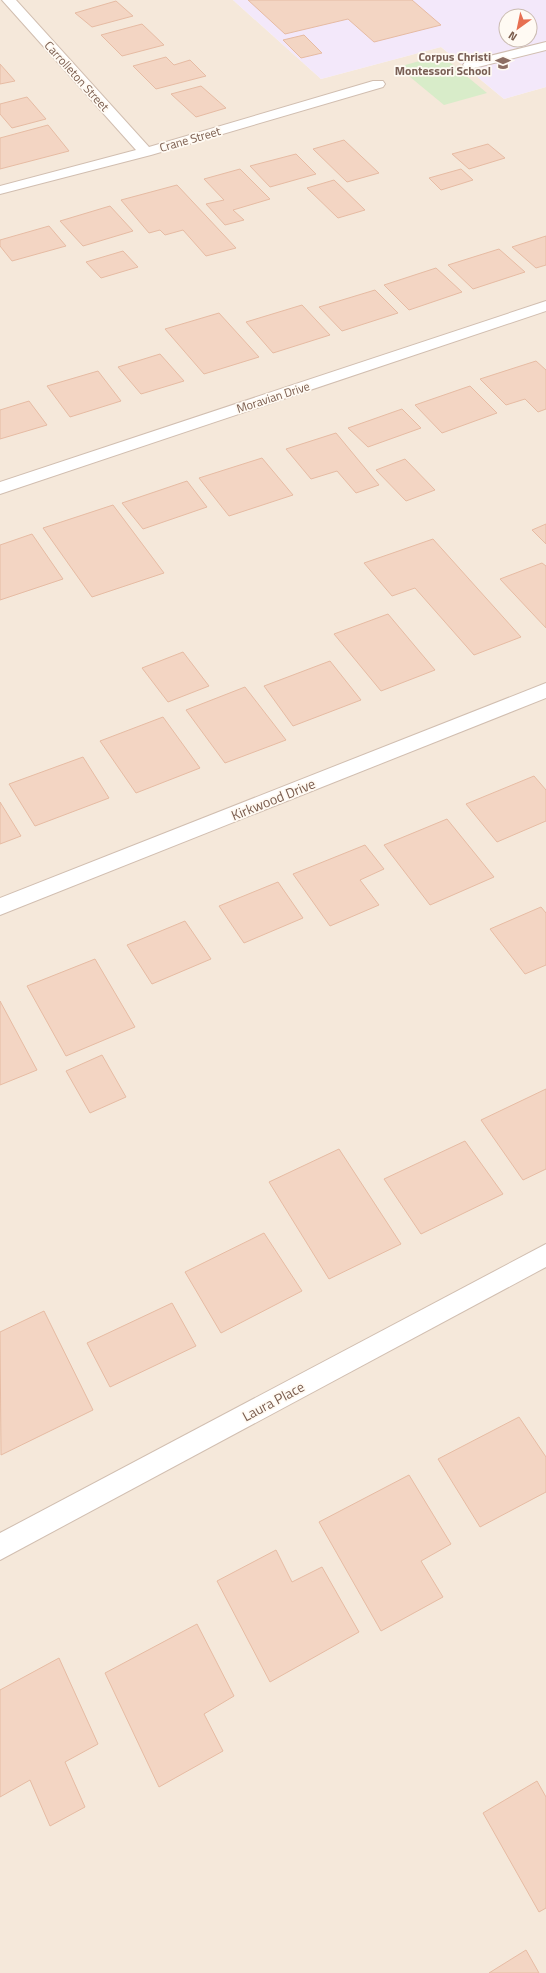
<svg xmlns="http://www.w3.org/2000/svg" width="546" height="1973" font-family="'Titillium Web',sans-serif">
<rect width="100%" height="100%" fill="#fdf6ec"/>
<!-- residential -->
<polygon fill="#f5e8da" points="0,0 233,0 321,79 441,47 504,99 546,87 546,1973 0,1973"/>
<!-- education -->
<path fill="#f3e8fa" fill-rule="evenodd" d="M233 0H546V87L504 99 441 47 321 79ZM506 16H530V40H506Z"/>
<!-- green -->
<polygon fill="#d8ecc9" points="441,55 487,93 444,105 398,67"/>
<!-- building -->
<g fill="#f3d5c3" stroke="#e6bba3">
<polygon points="248,0 412,0 441,25 374,42 348,19 285,34"/>
<polygon points="116,1 133,16 92,27 75,13"/>
<polygon points="142,24 164,45 122,56 101,35"/>
<polygon points="304,35 322,53 301,58 283,40"/>
<polygon points="166,57 174,65 190,60 206,76 156,89 133,66"/>
<polygon points="0,64 15,81 0,84"/>
<polygon points="201,86 226,108 196,117 171,94"/>
<polygon points="27,97 46,119 12,128 0,114 0,104"/>
<polygon points="48,125 69,151 0,169 0,138"/>
<polygon points="344,140 379,173 347,182 313,149"/>
<polygon points="488,144 505,158 469,169 452,154"/>
<polygon points="296,154 316,174 270,187 250,166"/>
<polygon points="240,169 270,199 233,210 244,220 225,225 206,204 224,200 204,179"/>
<polygon points="461,169 473,180 441,190 429,178"/>
<polygon points="334,180 365,210 338,218 307,188"/>
<polygon points="177,185 236,248 206,256 183,230 165,235 160,230 149,233 121,200"/>
<polygon points="110,206 133,231 83,246 60,221"/>
<polygon points="49,226 66,246 12,261 0,246 0,240"/>
<polygon points="546,236 546,265 536,268 512,247"/>
<polygon points="499,249 525,272 473,289 448,265"/>
<polygon points="123,251 138,267 101,278 86,262"/>
<polygon points="436,268 462,292 409,310 384,285"/>
<polygon points="375,290 398,313 342,331 319,307"/>
<polygon points="302,305 330,335 273,353 246,322"/>
<polygon points="219,313 259,357 204,374 165,329"/>
<polygon points="160,354 184,381 141,394 118,367"/>
<polygon points="536,361 546,370 546,409 538,412 525,399 506,405 480,379"/>
<polygon points="98,371 121,401 70,417 47,386"/>
<polygon points="470,386 497,413 442,433 415,405"/>
<polygon points="29,401 47,425 0,439 0,410"/>
<polygon points="402,409 421,428 368,447 348,428"/>
<polygon points="336,433 379,485 356,493 337,471 311,479 286,449"/>
<polygon points="262,458 293,495 229,516 199,478"/>
<polygon points="405,459 435,490 406,501 376,470"/>
<polygon points="187,481 207,507 143,529 122,503"/>
<polygon points="113,505 164,573 92,597 43,528"/>
<polygon points="546,524 546,544 532,530"/>
<polygon points="32,534 63,579 0,600 0,545"/>
<polygon points="433,539 521,637 474,655 415,588 392,596 364,563"/>
<polygon points="542,563 546,566 546,628 500,579"/>
<polygon points="388,614 435,670 381,691 334,634"/>
<polygon points="183,652 209,686 168,702 142,668"/>
<polygon points="330,661 361,700 293,726 264,686"/>
<polygon points="245,687 286,740 225,763 186,710"/>
<polygon points="163,717 200,768 136,793 100,741"/>
<polygon points="83,757 109,798 35,826 9,784"/>
<polygon points="534,776 546,790 546,821 497,842 466,804"/>
<polygon points="0,802 21,836 0,844"/>
<polygon points="447,819 494,877 430,905 384,845"/>
<polygon points="365,845 384,869 360,880 379,905 330,926 293,874"/>
<polygon points="278,882 303,918 244,943 219,906"/>
<polygon points="541,907 546,913 546,965 525,974 490,929"/>
<polygon points="185,921 211,959 152,984 127,945"/>
<polygon points="95,959 135,1027 66,1056 27,986"/>
<polygon points="0,1001 37,1070 0,1085"/>
<polygon points="102,1055 126,1097 90,1113 66,1071"/>
<polygon points="546,1089 546,1169 523,1180 481,1120"/>
<polygon points="465,1141 503,1194 421,1234 384,1179"/>
<polygon points="339,1149 401,1244 329,1279 269,1182"/>
<polygon points="264,1233 302,1291 221,1333 185,1272"/>
<polygon points="172,1303 196,1346 110,1387 87,1343"/>
<polygon points="44,1311 93,1410 1,1455 0,1332"/>
<polygon points="519,1417 546,1457 546,1492 480,1527 438,1459"/>
<polygon points="409,1475 451,1544 421,1561 443,1597 381,1631 319,1522"/>
<polygon points="276,1550 292,1582 322,1567 359,1632 270,1682 217,1581"/>
<polygon points="197,1624 234,1696 204,1714 223,1751 159,1787 105,1673"/>
<polygon points="59,1658 98,1744 65,1762 85,1807 50,1826 30,1780 0,1797 0,1690"/>
<polygon points="537,1781 546,1797 546,1908 539,1912 483,1813"/>
<polygon points="526,1950 539,1973 489,1973"/>
</g>
<g fill="none" stroke-linecap="round" stroke-linejoin="round">
<!-- minor casing -->
<g stroke="#d1beb0" stroke-width="2">
<g id="minor">
<polygon points="2,0 16,0 149,147 373,81 383,81 385,84 383,87 151,155 0,194 0,186 136,150"/>
<polygon points="546,42 546,50 470,69 465,68 463,65 465,62"/>
<polygon points="546,301 546,311 0,494 0,482"/>
<polygon points="546,683 546,698 0,915 0,898"/>
<polygon points="546,1244 546,1267 0,1560 0,1533"/>
</g>
</g>
<!-- minor -->
<use href="#minor" fill="#fff" fill-rule="evenodd"/>
</g>
<!-- icons -->
<defs>
<g id="school-bare" transform="scale(1.2)"><path d="M0-5L7-2L0 1L-7-2ZM-4 1L0 2.5L4 1V4Q0 6-4 4Z" fill="#8d6e63" stroke="#fffaf3" stroke-width="2.5" paint-order="stroke"/></g>
</defs>
<g fill-rule="evenodd">
<use href="#school-bare" x="503" y="63"/>
</g>
<g text-anchor="middle" dominant-baseline="central" stroke-width="3.5" stroke-linejoin="round" paint-order="stroke">
<!-- far-education labels -->
<g font-size="12" font-weight="bold" fill="#785e54" stroke="#fffaf3" text-anchor="end">
<text x="491" y="56">Corpus Christi<tspan x="491" dy="14">Montessori School</tspan></text>
</g>
<!-- far-street labels -->
<g font-size="12" fill="#7a5c4d" stroke="#fffaf3">
<text transform="translate(77 76) rotate(48)">Carrolleton Street</text>
<text transform="translate(190 139) rotate(-16)">Crane Street</text>
<text transform="translate(273 397) rotate(-18)">Moravian Drive</text>
</g>
<!-- street labels -->
<g font-size="14" fill="#7a5c4d" stroke="#fffaf3">
<text transform="translate(273 799) rotate(-22)">Kirkwood Drive</text>
<text transform="translate(273 1401) rotate(-28)">Laura Place</text>
</g>
</g>
<!-- north arrow -->
<g transform="translate(518 28) rotate(213)"><circle r="19" fill="#fffaf3" stroke="#cabbb1"/>
<path d="M0-3L7 15L0 10L-7 15Z" fill="#e76f51"/>
<text y="-6" font-size="11" font-weight="bold" text-anchor="middle" fill="#7a5c4d">N</text>
</g>
</svg>
